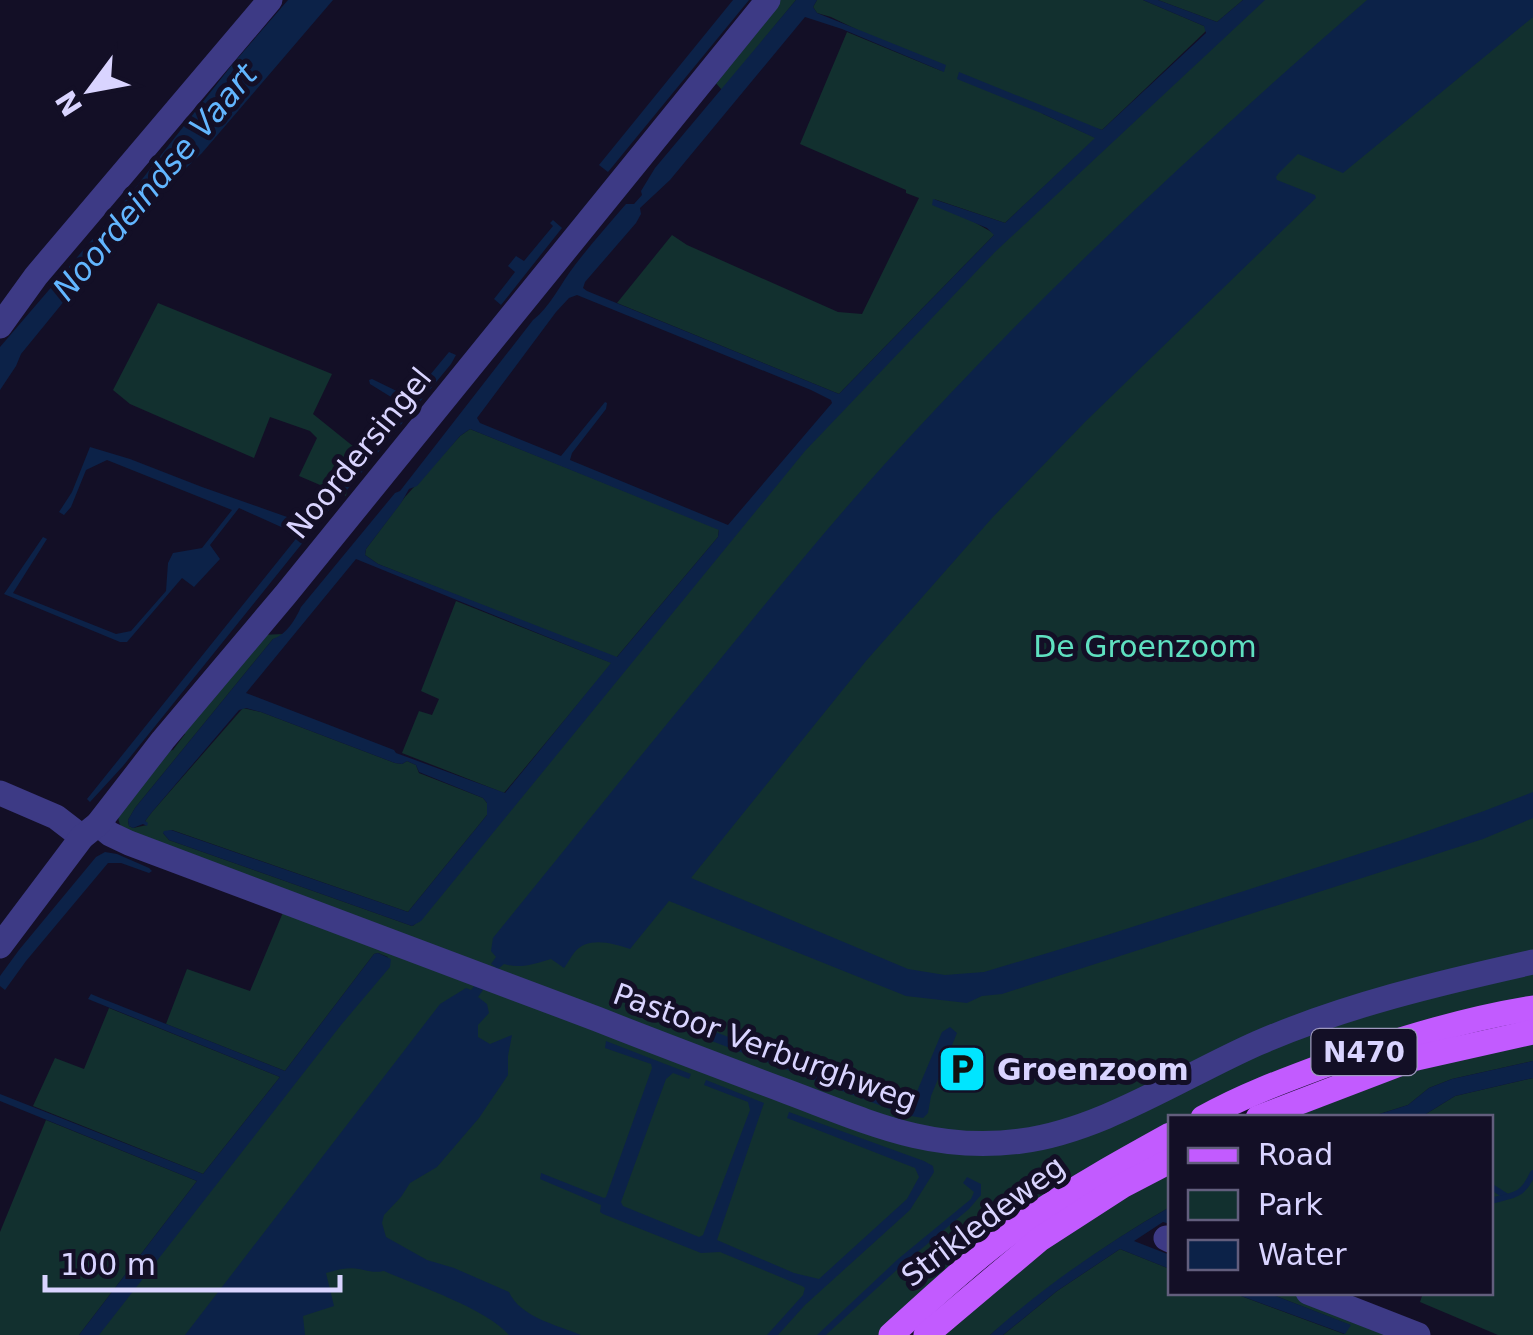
<svg xmlns="http://www.w3.org/2000/svg" width="1533" height="1335" font-family="'DejaVu Sans',sans-serif">
<rect width="100%" height="100%" fill="#130f26"/>
<!-- green -->
<g fill="#12302f">
<polygon points="779,0 796,0 722,90 714,81"/>
<polygon points="817,0 1143,0 1204,26 1207,30 1102,130 1041,113 1096,138 1005,223 934,199 995,234 839,394 617,303 672,235 687,245 838,312 862,314 919,198 906,193 906,190 800,144 847,32 944,72 831,17 817,13 813,7"/>
<polygon points="1158,0 1243,0 1217,22"/>
<path d="M1253 0H1533V955C1470 968 1407 982 1346 1002 1265 1029 1189 1068 1113 1104L1114 1121 1206 1077 1295 1038 1443 991 1533 972V1003L1481 1013 1406 1032 1297 1070 1192 1117 1170 1118V1128C1064 1182 969 1255 881 1335H87L388 957 378 953 374 954 285 1071 166 1024 187 969 250 991 284 910 320 921 394 950 404 938 293 895 138 840C104 823 121 804 138 783 147 773 155 762 164 752L173 750 185 734 183 727 261 635 283 634 280 638 273 639 135 808 128 820 129 826 133 828 147 825 145 821 152 812 243 708 261 712 395 763 402 764 407 761 416 765 419 773 483 798 487 803V815L408 912 172 830 163 833 169 840 412 926 414 925 770 480 1020 218Z"/>
<polygon points="158,303 332,374 313,414 364,455 340,486 347,490 346,496 299,476 317,438 310,431 270,417 254,458 130,404 113,390"/>
<polygon points="470,429 719,529 718,537 616,658 378,564 365,555 366,549 405,497 460,436"/>
<polygon points="456,601 612,663 504,793 402,753 419,711 432,715 439,699 421,691"/>
<polygon points="109,1008 280,1077 203,1174 33,1106 55,1058 84,1069"/>
<polygon points="1533,1038 1533,1061 1452,1079 1429,1088 1408,1105 1370,1117 1270,1118 1317,1098"/>
<polygon points="1533,1078 1533,1335 1498,1335 1420,1302 1423,1293 1490,1292 1490,1118 1421,1117 1455,1096"/>
<polygon points="46,1120 197,1181 79,1335 0,1335 0,1232"/>
<path d="M1170 1166V1207C1106 1243 1046 1288 990 1335H932L981 1292Z"/>
<polygon points="1120,1249 1170,1269 1170,1292 1233,1293 1344,1334 1350,1325 1268,1293 1294,1293 1386,1329 1384,1335 1003,1335 1057,1291"/>
</g>
<!-- water -->
<g fill="#0c2248" fill-rule="evenodd">
<polygon points="288,0 333,0 202,153 170,183 150,196 21,354 16,366 0,390 0,347 121,206 231,66"/>
<polygon points="733,0 749,0 608,172 599,165"/>
<path d="M796 0H817L813 7 817 13 946 65 944 72 842 29 805 17 670 180 640 208 641 214 636 223 585 282 583 288 587 291 839 394 994 235 987 228 932 205 933 199 1005 223 1095 138 1041 113 957 79 959 72 1102 130 1206 33 1204 26 1143 0H1158L1217 22 1243 0H1265L995 252 805 451 421 921 412 926 169 840 163 833 164 831 171 830 408 912 487 815V803L483 798 419 772 416 765 407 761 402 764 395 763 261 712 246 708 239 710 152 812 145 821 148 823 147 826 143 824 133 828 129 826 128 820 135 808 273 639C287 634 295 620 301 607L395 493 400 491 533 320C550 307 561 283 575 265 591 244 609 224 626 204H634L642 195 641 191 655 168ZM577 295 811 390 831 400 832 403 728 525 570 460 572 453 606 409 607 403 605 402 561 456 480 423 477 418 556 312 569 298ZM470 429 719 530 718 537 617 657 378 564 365 555 366 549 401 503 409 489 417 486 460 436ZM356 559 611 663 505 793 396 753 394 750 246 693Z"/>
<path d="M1367 0H1533V17L1343 173 1298 154 1278 174 1276 177 1277 180 1315 195 1316 198 1085 422 992 518 866 661 691 878 908 969 945 975 984 972 1101 937 1399 841 1484 811 1533 792V818L1483 839 1002 994 982 996 967 1003 906 996 669 901 630 949C612 943 587 936 574 953 570 958 568 963 564 968L551 959C535 964 520 969 504 964L498 969 491 964 496 957 491 951 493 938C569 844 645 750 722 657 775 592 827 528 883 466 1033 300 1198 147 1367 0Z"/>
<polygon points="553,220 562,228 501,305 494,299 515,272 508,266 516,256 524,261 553,226 550,223"/>
<polygon points="449,352 456,355 451,364 347,490 341,488 404,405 370,384 369,380 372,379 411,398"/>
<polygon points="90,447 130,459 202,487 307,524 328,501 333,505 123,766 90,802 87,799 299,535 239,508 210,545 220,559 194,587 182,578 127,642 120,642 4,594 43,537 47,539 13,593 116,634 131,631 166,591 168,563 173,553 202,548 232,510 107,460 86,470 71,507 64,515 59,512 72,492"/>
<polygon points="105,852 117,854 149,868 152,871 149,873 121,863 108,863 26,961 5,990 0,986 0,976 19,950 96,857"/>
<polygon points="378,953 391,959 390,967 341,1025 99,1335 79,1335 197,1181 0,1101 0,1094 203,1174 280,1077 88,999 91,994 103,999 285,1071 374,954"/>
<path d="M476 984 483 990 478 997 487 1004 489 1013 478 1025V1037L490 1044 512 1035 508 1056V1075L479 1118 437 1167 410 1183 401 1197 384 1215 382 1223 386 1237 427 1260 454 1268 509 1292C520 1317 557 1325 581 1335H509C487 1309 418 1286 384 1271 374 1273 369 1271 359 1269 348 1267 337 1270 326 1273L334 1306 303 1316 305 1335H185L440 1004 466 988 471 990Z"/>
<polygon points="634,1001 896,1101 909,1104 913,1101 942,1032 950,1027 957,1033 931,1096 928,1113 923,1118 905,1115 636,1012 630,1006"/>
<polygon points="606,1041 691,1074 689,1079 673,1073 666,1079 621,1202 623,1206 699,1237 703,1235 750,1110 748,1102 704,1085 706,1080 764,1103 717,1240 794,1273 819,1279 907,1199 919,1177 915,1168 787,1118 789,1112 924,1161 933,1166 934,1172 910,1210 805,1305 778,1335 767,1335 803,1295 805,1288 802,1286 720,1252 701,1253 603,1214 600,1212 601,1205 540,1179 541,1173 604,1198 606,1197 652,1068 651,1064 605,1048"/>
<polygon points="1533,1061 1533,1078 1455,1096 1421,1117 1370,1117 1408,1105 1429,1088 1452,1079"/>
<polygon points="967,1177 981,1184 981,1195 969,1209 901,1266 826,1335 817,1335 898,1259 971,1199 974,1192 963,1183"/>
<path d="M1170 1207V1224L1163 1222 1134 1241 1170 1255V1269L1120 1249 1057 1291 1003 1335H990C1044 1286 1107 1243 1170 1207Z"/>
<polygon points="1233,1293 1268,1293 1351,1325 1345,1334"/>
</g>
<g fill="none" stroke-linecap="round" stroke-linejoin="round">
<!-- stream -->
<g stroke="#0c2248" stroke-width="6">
<polyline points="1490,1186 1506,1196"/>
<path d="M1490 1201C1514 1195 1522 1197 1533 1173"/>
</g>
<!-- minor -->
<g stroke="#3d3a85" stroke-width="25">
<polyline points="0,326 36,276 270,0"/>
<polyline points="0,793 56,817 82,837"/>
<path d="M98 824 110 834 129 843C285 901 441 960 597 1019 660 1044 724 1068 788 1092 868 1122 932 1153 1021 1141 1101 1131 1183 1076 1258 1043 1346 1005 1439 983 1533 962"/>
<polyline points="0,946 82,837 98,824 163,740 286,594 768,0"/>
<polyline points="1166,1238 1170,1240"/>
<polyline points="1308,1292 1418,1335"/>
</g>
<!-- major -->
<g stroke="#c25bff" stroke-width="25">
<path d="M1203 1118C1244 1095 1288 1079 1331 1063 1397 1040 1464 1019 1533 1008"/>
<polyline points="1258,1118 1412,1059 1533,1032"/>
<path d="M891 1335C936 1294 982 1251 1032 1217 1076 1187 1123 1161 1170 1135"/>
<polyline points="926,1335 1040,1239 1122,1186 1170,1161"/>
</g>
</g>
<!-- icons -->
<defs>
<g id="parking-square" transform="scale(2.5)"><rect x="-9" y="-9" width="18" height="18" rx="4" fill="#00e5ff" stroke="#130f26"/><path d="M-3.5-5.5H1a3.5 3.5 0 0 1 0 7H-1V5.5H-3.5ZM-1-3.4V-.6H.8a1.4 1.4 0 0 0 0-2.8Z" fill="#111"/></g>
</defs>
<g fill-rule="evenodd">
<use href="#parking-square" x="962" y="1069"/>
</g>
<g text-anchor="middle" dominant-baseline="central" stroke-width="10" stroke-linejoin="round" paint-order="stroke">
<!-- shield labels -->
<rect fill="#130f26" stroke="#9e99be" stroke-width="2.5" x="1311.5" y="1029" width="105" height="46" rx="8"/>
<g font-size="28" font-weight="bold" fill="#d9d4ff">
<text x="1364" y="1052">N470</text>
</g>
<!-- street labels -->
<g font-size="30" fill="#d9d4ff" stroke="#130f26">
<text transform="translate(359 453) rotate(-51)">Noordersingel</text>
<text transform="translate(765 1047) rotate(20)">Pastoor Verburghweg</text>
<text transform="translate(983 1221) rotate(-37)">Strikledeweg</text>
</g>
<!-- park labels -->
<g font-size="30" fill="#5fe0c0" stroke="#130f26">
<text x="1145" y="646">De Groenzoom</text>
</g>
<!-- poi labels -->
<g font-size="30" font-weight="bold" fill="#d9d4ff" stroke="#130f26" text-anchor="start">
<text x="997" y="1069">Groenzoom</text>
</g>
<!-- water labels -->
<g font-size="32" font-style="italic" fill="#62b6ff" stroke="#130f26">
<text transform="translate(155 182) rotate(-50)">Noordeindse Vaart</text>
</g>
</g>
<!-- legend -->
<rect x="1168" y="1115" width="325" height="180" fill="#130f26" stroke="#625e7d" stroke-width="2.5"/>
<rect x="1188" y="1148" width="50" height="15" fill="#c25bff" stroke="#625e7d" stroke-width="2.5"/>
<text x="1258" y="1165" font-size="30" fill="#d9d4ff">Road</text>
<rect x="1188" y="1190" width="50" height="30" fill="#12302f" stroke="#625e7d" stroke-width="2.5"/>
<text x="1258" y="1215" font-size="30" fill="#d9d4ff">Park</text>
<rect x="1188" y="1240" width="50" height="30" fill="#0c2248" stroke="#625e7d" stroke-width="2.5"/>
<text x="1258" y="1265" font-size="30" fill="#d9d4ff">Water</text>
<!-- north arrow -->
<g transform="translate(90 90) rotate(238)" stroke="#130f26" stroke-width="8" paint-order="stroke">
<path d="M0-8L18 38L0 25L-18 38Z" fill="#d9d4ff"/>
<text y="-15" font-size="28" font-weight="bold" text-anchor="middle" fill="#d9d4ff">N</text>
</g>
<!-- scale -->
<path d="M45 1275v15h295v-15" fill="none" stroke="#d9d4ff" stroke-width="5"/>
<text x="60" y="1275" font-size="30" fill="#d9d4ff" stroke="#130f26" stroke-width="8" paint-order="stroke">100 m</text>
</svg>
